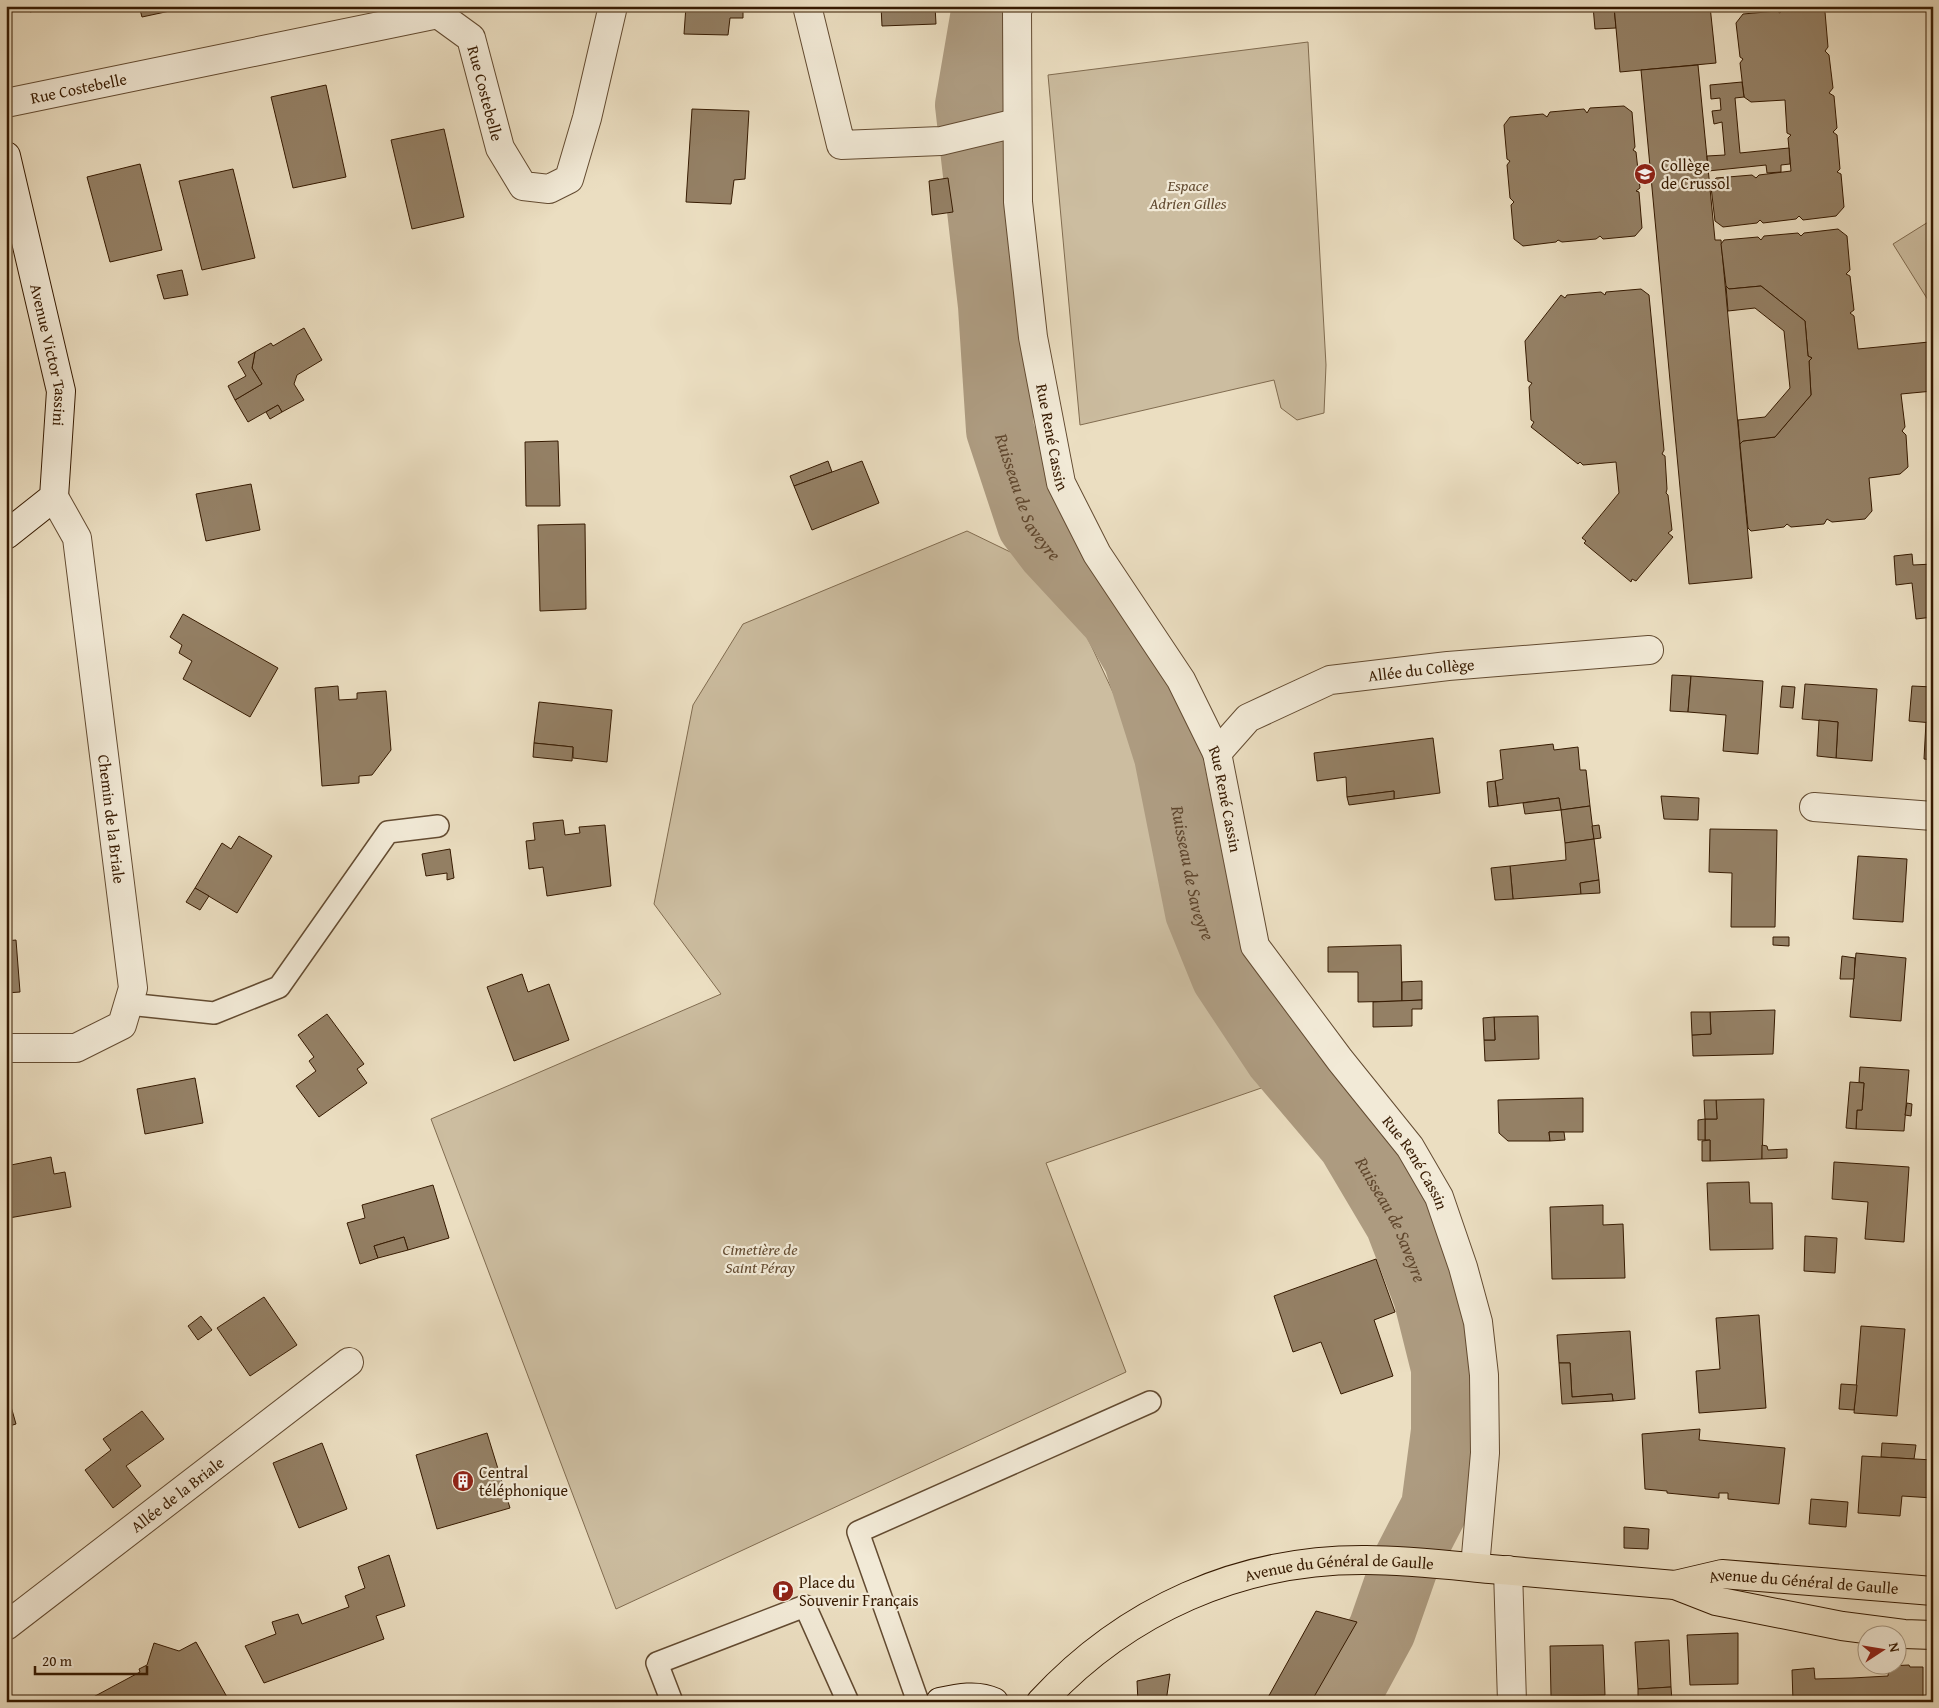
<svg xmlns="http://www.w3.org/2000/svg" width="1939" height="1708" font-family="'Gentium Book Plus',serif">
<rect width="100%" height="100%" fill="#ebdec1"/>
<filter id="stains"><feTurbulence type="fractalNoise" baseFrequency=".004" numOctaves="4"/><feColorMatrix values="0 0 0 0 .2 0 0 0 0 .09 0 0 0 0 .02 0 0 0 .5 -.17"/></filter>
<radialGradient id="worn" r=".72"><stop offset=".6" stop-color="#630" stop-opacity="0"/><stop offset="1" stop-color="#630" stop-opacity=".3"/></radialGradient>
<!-- green -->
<g fill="#ccbda0" stroke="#816c50">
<polygon points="1308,42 1326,365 1324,413 1297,420 1281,408 1274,380 1080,425 1048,75"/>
<polygon points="1933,219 1933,308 1893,244"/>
<polygon points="967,531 1033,563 1077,615 1140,750 1185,944 1267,1086 1046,1163 1126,1372 616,1609 431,1119 721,994 654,904 693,705 743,624"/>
</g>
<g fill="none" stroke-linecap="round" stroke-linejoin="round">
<!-- river -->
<path stroke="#ad9b80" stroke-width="68" id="s1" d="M986 6 969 105 992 306 1000 430 1031 524 1051 550 1114 618 1137 658 1168 756 1199 912 1225 976 1278 1056 1351 1142 1399 1223 1427 1296 1445 1368V1431L1435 1507 1404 1567 1382 1630 1343 1702"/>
</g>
<!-- building -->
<g fill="#948065" stroke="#361a01">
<polygon points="28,6 54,6 30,12"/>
<polygon points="139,6 193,6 142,17"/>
<polygon points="686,6 743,6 743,18 730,18 728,35 684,34"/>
<polygon points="881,6 935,6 936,24 882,26"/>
<polygon points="1593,6 1614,6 1616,28 1595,29"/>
<polygon points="1614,6 1710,6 1716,63 1620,72"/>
<polygon points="1816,6 1825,12 1828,47 1825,51 1829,55 1833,88 1829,93 1834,96 1837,128 1833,132 1837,135 1840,169 1837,172 1841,174 1844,207 1836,216 1803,220 1799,216 1796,219 1763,223 1760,220 1757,223 1723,227 1715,221 1711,187 1716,178 1752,175 1756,178 1759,175 1791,171 1788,138 1791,135 1787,133 1785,100 1751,102 1744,97 1740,63 1743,59 1740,57 1736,23 1743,14 1777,11 1780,13 1782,10"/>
<polygon points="1698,65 1715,240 1721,240 1752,578 1689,584 1641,70"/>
<polygon points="1742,82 1744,97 1735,98 1740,153 1789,148 1790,164 1781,165 1781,172 1767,173 1766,165 1708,171 1707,156 1725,155 1722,122 1714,124 1712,111 1721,110 1720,98 1711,99 1710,85"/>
<polygon points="326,85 346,177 293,188 271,97"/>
<polygon points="1624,106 1632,112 1635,147 1633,150 1636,152 1640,188 1636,191 1639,192 1642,228 1635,236 1603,239 1600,236 1596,239 1562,242 1558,240 1556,242 1523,246 1514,239 1511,205 1514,202 1510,198 1507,165 1510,161 1507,159 1504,125 1510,117 1543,114 1547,117 1550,112 1584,109 1587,113 1590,108"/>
<polygon points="692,109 749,111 745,179 734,180 731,204 686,202"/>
<polygon points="444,129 464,217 412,229 391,140"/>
<polygon points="140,164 162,250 110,262 87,177"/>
<polygon points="233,169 255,258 202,270 179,181"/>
<polygon points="948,178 953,212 932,215 929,181"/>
<polygon points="1838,229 1847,236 1850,270 1846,274 1850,276 1854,310 1850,313 1854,316 1858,349 1929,342 1933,345 1933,391 1901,394 1905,427 1902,431 1906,435 1908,467 1900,474 1869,478 1872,511 1865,519 1832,522 1827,519 1824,524 1791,527 1787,524 1784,527 1751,531 1748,528 1740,444 1743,441 1775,437 1811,395 1809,361 1812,358 1808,356 1805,321 1761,286 1729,289 1726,286 1721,244 1724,240 1758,237 1761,240 1764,236 1798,233 1801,236 1804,233"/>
<polygon points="182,270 188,295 164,299 157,275"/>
<polygon points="1726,286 1729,289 1761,286 1805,321 1808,356 1812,358 1809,361 1811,395 1775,437 1743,441 1740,444 1738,420 1765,417 1790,388 1784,331 1755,308 1728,311"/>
<polygon points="1641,289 1649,295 1664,450 1662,454 1665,456 1667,489 1666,493 1668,495 1672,530 1668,533 1673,537 1636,581 1632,579 1631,582 1584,543 1586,541 1582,538 1619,493 1616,462 1583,465 1580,462 1578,464 1531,427 1534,422 1531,420 1529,387 1532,383 1528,381 1525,341 1561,295 1565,298 1567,295 1601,292 1605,295 1606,292"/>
<polygon points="304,328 322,360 297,375 294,384 304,400 282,412 278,405 248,422 235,400 262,384 252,368 255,352 271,343 273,346"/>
<polygon points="255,352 252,368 262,384 235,400 228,386 246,376 238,362"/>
<polygon points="278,405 282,412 270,419 266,412"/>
<polygon points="558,441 560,506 526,506 525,442"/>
<polygon points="828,461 832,472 794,486 790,476"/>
<polygon points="862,461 879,503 812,530 794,486"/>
<polygon points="251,484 260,530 206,541 196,494"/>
<polygon points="585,524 586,609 540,611 538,525"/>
<polygon points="1912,554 1913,565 1933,564 1933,617 1916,619 1912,583 1896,585 1894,556"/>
<polygon points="183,614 278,668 250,717 183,679 192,661 179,653 182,645 170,637"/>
<polygon points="1672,675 1691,676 1688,712 1670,711"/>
<polygon points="1691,676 1763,681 1758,754 1723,751 1726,715 1688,712"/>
<polygon points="1805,684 1877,689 1872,761 1836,758 1838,722 1802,719"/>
<polygon points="338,686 339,700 357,699 357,693 386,691 391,750 372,775 359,776 359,783 322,786 315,688"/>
<polygon points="1782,686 1795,687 1793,708 1780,707"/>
<polygon points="1912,686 1933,687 1933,723 1909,721"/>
<polygon points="539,702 612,710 607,762 573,758 573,747 534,743"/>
<polygon points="1819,720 1838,722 1836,758 1817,756"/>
<polygon points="1926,722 1933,723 1933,760 1924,759"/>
<polygon points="1433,738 1440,793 1394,799 1394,791 1347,797 1346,777 1317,781 1314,753"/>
<polygon points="534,743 573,747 572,761 533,757"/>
<polygon points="1553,744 1554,750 1578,747 1580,770 1586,770 1590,806 1561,810 1559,798 1498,806 1495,781 1503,779 1500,750"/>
<polygon points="1495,781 1498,806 1489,807 1487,782"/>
<polygon points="1394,791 1394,799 1349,805 1347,797"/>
<polygon points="1661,796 1699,798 1698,820 1664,819"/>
<polygon points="1559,798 1561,810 1525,814 1523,803"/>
<polygon points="1590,806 1594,839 1565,843 1561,810"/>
<polygon points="563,820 565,835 580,833 579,827 605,825 611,886 547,896 543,867 529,869 526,841 535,840 533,823"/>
<polygon points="1599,825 1601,838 1594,839 1592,826"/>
<polygon points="1710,829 1777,830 1775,927 1731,927 1732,873 1709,872"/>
<polygon points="239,836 272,856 237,913 195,888 222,843 231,849"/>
<polygon points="1594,839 1599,880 1580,883 1581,894 1513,899 1510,866 1566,860 1565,843"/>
<polygon points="450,849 454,878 447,880 447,873 426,876 422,854"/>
<polygon points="1858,856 1907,859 1903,922 1853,919"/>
<polygon points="6,860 8,860 11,896 6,896"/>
<polygon points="1510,866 1513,899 1495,900 1491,868"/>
<polygon points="1599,880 1600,893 1581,894 1580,883"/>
<polygon points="195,888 209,896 200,910 186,902"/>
<polygon points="1773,937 1789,937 1789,946 1773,945"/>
<polygon points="16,940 20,992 6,993 6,941"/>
<polygon points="1401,945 1402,1001 1358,1002 1358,972 1328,972 1328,947"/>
<polygon points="1856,953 1906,958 1901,1021 1850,1017"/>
<polygon points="1842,956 1855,958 1854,979 1840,979"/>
<polygon points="522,974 528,992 549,984 569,1040 514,1061 487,987"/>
<polygon points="1422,981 1422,1000 1402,1001 1402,982"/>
<polygon points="1422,1000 1422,1009 1412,1009 1412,1026 1373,1027 1373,1002"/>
<polygon points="1775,1010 1773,1054 1693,1056 1692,1035 1711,1034 1710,1012"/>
<polygon points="1691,1012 1710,1012 1711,1034 1692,1035"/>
<polygon points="327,1014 364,1064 357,1069 367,1083 319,1117 296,1086 316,1071 309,1061 314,1057 298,1035"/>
<polygon points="1538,1016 1539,1059 1485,1061 1484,1040 1495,1040 1494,1017"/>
<polygon points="1494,1017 1495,1040 1484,1040 1483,1018"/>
<polygon points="1860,1067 1909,1070 1904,1131 1856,1129 1857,1110 1862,1110 1864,1083 1859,1082"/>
<polygon points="195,1078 203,1123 145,1134 137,1089"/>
<polygon points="1850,1082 1864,1083 1862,1110 1857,1110 1856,1129 1846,1128"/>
<polygon points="1583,1098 1583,1132 1549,1132 1550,1141 1508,1141 1499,1133 1498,1100"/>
<polygon points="1764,1099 1762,1159 1710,1161 1710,1140 1705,1140 1705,1119 1717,1119 1716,1100"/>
<polygon points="1704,1100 1716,1100 1717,1119 1705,1119"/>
<polygon points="1907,1103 1912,1104 1911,1116 1905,1115"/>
<polygon points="1705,1119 1705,1140 1698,1140 1698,1120"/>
<polygon points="1549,1132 1564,1132 1565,1140 1550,1141"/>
<polygon points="1710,1140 1710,1161 1702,1161 1702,1141"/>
<polygon points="1762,1145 1767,1146 1768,1150 1787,1149 1787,1158 1762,1159"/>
<polygon points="51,1157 54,1174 65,1172 71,1207 9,1218 10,1223 6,1224 6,1166"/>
<polygon points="1834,1162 1909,1167 1904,1242 1865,1239 1868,1202 1832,1199"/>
<polygon points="1749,1182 1750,1203 1772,1203 1773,1249 1710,1250 1707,1183"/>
<polygon points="433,1185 449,1238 408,1250 404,1237 374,1246 378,1258 360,1264 347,1223 365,1218 362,1205"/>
<polygon points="1603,1205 1603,1225 1623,1224 1625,1278 1552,1279 1550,1207"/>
<polygon points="1805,1236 1837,1238 1835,1273 1804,1271"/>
<polygon points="404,1237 408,1250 378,1258 374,1246"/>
<polygon points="1376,1259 1395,1312 1374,1320 1393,1376 1341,1394 1321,1342 1293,1352 1274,1296"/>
<polygon points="264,1297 297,1345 250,1376 217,1328"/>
<polygon points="1759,1315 1766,1408 1699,1413 1696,1371 1720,1369 1716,1318"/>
<polygon points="201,1316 212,1330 198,1340 188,1326"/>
<polygon points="1861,1326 1905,1329 1897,1416 1854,1413"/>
<polygon points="1630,1331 1635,1399 1613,1401 1612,1394 1572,1397 1570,1363 1559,1363 1557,1335"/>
<polygon points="1559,1363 1570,1363 1572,1397 1612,1394 1613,1401 1562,1404"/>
<polygon points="1841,1384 1857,1385 1854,1410 1839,1409"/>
<polygon points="6,1389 16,1424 6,1427"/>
<polygon points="142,1411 164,1439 126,1466 141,1486 113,1508 85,1470 111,1450 103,1439"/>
<polygon points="1700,1429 1699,1440 1785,1448 1779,1504 1728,1499 1728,1493 1719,1493 1719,1498 1667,1493 1667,1491 1645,1489 1642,1434"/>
<polygon points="487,1433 510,1508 437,1529 416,1455"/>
<polygon points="322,1443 347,1509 299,1528 273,1463"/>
<polygon points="1882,1443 1916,1445 1914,1459 1881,1457"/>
<polygon points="1862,1456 1933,1460 1933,1498 1902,1496 1900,1516 1858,1513"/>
<polygon points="1811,1499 1848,1502 1846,1527 1809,1524"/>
<polygon points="1624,1527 1649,1529 1648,1549 1624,1548"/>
<polygon points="389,1555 405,1606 376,1616 384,1639 264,1683 245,1646 276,1634 272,1622 298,1614 302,1624 349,1607 345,1596 365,1588 358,1567"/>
<polygon points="1316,1611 1357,1622 1311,1702 1266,1701"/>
<polygon points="1738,1633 1738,1684 1690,1685 1687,1635"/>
<polygon points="1669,1640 1671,1687 1638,1689 1635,1642"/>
<polygon points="196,1642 227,1697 217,1702 84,1702 140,1672 139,1669 147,1665 154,1643 179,1651"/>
<polygon points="1603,1645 1605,1695 1551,1696 1550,1646"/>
<polygon points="1909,1665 1910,1667 1923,1667 1923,1702 1793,1702 1792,1670 1814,1668 1815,1679 1852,1678 1888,1676 1889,1666"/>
<polygon points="1170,1674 1166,1702 1138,1702 1137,1681"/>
<polygon points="1671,1687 1672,1702 1638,1702 1638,1689"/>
</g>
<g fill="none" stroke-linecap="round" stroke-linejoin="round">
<!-- lane casing -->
<g stroke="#634b31" stroke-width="24">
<g id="lane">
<polyline points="128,1004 214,1013 279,987 388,832 438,826"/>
<polyline points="672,1702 657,1663 805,1606 848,1702"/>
<polyline points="918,1702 858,1532 1150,1402"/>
</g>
</g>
<!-- street casing -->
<g stroke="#634b31" stroke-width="30">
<g id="street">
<polyline points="807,6 841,145 941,141 1016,123"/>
<path id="s2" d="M1019 6 1017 11 1018 202 1033 337 1061 483 1097 554 1181 680 1217 753 1255 946 1340 1060 1410 1147 1439 1197 1463 1267 1478 1322 1484 1375 1485 1453 1475 1567"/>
<path id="s3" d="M6 103 438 14 471 38 500 148 523 186 549 189 569 179 587 118 613 6"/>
<path id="s4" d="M1217 753 1248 718 1330 680 1448 666 1649 650"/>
<polyline points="1814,807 1933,816"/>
<polyline points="6,1048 76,1048 122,1025 133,988 77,538 54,497"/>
<polyline points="1508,1570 1512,1702"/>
<path id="s5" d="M6 1626 349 1362"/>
</g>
</g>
<!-- secondary casing -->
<g stroke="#361a01" stroke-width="30">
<g id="secondary">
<path id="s6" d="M6 156 61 391 54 497 6 535"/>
<path d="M940 1702C958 1698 977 1694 994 1702"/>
</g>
</g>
<!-- primary casing -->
<g stroke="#361a01" stroke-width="30">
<g id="primary">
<path id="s7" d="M1675 1585 1722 1574 1933 1591"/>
<path id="s8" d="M1041 1702C1126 1610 1240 1559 1366 1560 1408 1560 1449 1565 1490 1569 1552 1574 1613 1580 1675 1585L1716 1601 1842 1626 1904 1634 1933 1635"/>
</g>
</g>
<!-- lane -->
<use href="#lane" stroke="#f2ead7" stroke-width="21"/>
<!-- street -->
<use href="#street" stroke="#f2ead7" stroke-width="28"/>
<!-- secondary -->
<use href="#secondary" stroke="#f2ead7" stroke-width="28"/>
<!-- primary -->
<use href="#primary" stroke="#ebdec1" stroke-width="28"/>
</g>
<!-- icons -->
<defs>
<g id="school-disc" transform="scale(1.125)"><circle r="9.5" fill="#8f2418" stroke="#f2ead7"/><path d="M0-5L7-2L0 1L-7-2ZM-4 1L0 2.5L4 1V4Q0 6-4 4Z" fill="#fff"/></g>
<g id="building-disc" transform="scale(1.125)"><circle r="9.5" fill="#8f2418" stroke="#f2ead7"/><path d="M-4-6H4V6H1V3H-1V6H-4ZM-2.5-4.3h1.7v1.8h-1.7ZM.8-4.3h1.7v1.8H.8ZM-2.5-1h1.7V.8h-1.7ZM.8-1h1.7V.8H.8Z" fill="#fff"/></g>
<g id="parking-disc" transform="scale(1.125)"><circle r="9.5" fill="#8f2418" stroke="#f2ead7"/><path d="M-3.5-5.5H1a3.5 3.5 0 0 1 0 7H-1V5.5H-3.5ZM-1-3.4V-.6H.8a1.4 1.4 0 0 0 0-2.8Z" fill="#fff"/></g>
</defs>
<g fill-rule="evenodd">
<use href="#school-disc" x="1645" y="174"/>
<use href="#building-disc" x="463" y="1481"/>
<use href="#parking-disc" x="783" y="1591"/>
</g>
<g text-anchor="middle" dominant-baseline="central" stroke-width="4.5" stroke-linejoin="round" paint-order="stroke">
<!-- street labels -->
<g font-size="16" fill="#361a01" stroke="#f2ead7">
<text stroke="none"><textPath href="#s3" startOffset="74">Rue Costebelle</textPath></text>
<text stroke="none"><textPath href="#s3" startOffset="539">Rue Costebelle</textPath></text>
<text stroke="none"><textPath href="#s6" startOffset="204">Avenue Victor Tassini</textPath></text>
<text stroke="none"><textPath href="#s2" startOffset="434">Rue René Cassin</textPath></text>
<text stroke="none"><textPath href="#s4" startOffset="229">Allée du Collège</textPath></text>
<text stroke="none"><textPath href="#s2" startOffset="840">Rue René Cassin</textPath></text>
<text transform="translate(112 819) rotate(83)">Chemin de la Briale</text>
<text stroke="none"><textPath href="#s2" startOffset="1260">Rue René Cassin</textPath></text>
<text stroke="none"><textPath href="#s5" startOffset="216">Allée de la Briale</textPath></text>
<text stroke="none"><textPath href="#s8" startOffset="338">Avenue du Général de Gaulle</textPath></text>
<text stroke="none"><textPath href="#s7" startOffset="130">Avenue du Général de Gaulle</textPath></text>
</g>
<!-- poi labels -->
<g font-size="16" fill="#361a01" stroke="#f2ead7" text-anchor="start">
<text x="1661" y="165">Collège<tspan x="1661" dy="18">de Crussol</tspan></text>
<text x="479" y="1472">Central<tspan x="479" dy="18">téléphonique</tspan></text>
<text x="799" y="1582">Place du<tspan x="799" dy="18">Souvenir Français</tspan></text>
</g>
<!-- park labels -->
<g font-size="16" font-style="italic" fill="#634b31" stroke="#f2ead7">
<text x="1188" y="185">Espace<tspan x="1188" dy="18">Adrien Gilles</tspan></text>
<text x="760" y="1249">Cimetière de<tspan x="760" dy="18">Saint Péray</tspan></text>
</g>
<!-- water labels -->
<g font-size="18" font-style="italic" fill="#60472d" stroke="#f2ead7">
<text stroke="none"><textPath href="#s1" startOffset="500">Ruisseau de Saveyre</textPath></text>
<text stroke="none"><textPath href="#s1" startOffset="920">Ruisseau de Saveyre</textPath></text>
<text stroke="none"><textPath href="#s1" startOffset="1325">Ruisseau de Saveyre</textPath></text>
</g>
</g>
<!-- margin -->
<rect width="1939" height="1708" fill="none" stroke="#ebdec1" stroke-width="25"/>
<rect x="8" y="8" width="1924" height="1693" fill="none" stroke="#361a01" stroke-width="2.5"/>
<rect x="12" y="12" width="1914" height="1683" fill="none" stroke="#361a01"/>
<!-- north arrow -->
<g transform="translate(1882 1650) rotate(78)"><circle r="24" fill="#f2ead7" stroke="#a79781"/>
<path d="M0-4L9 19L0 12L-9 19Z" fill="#8f2418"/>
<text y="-8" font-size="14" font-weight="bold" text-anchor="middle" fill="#361a01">N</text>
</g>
<!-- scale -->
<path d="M35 1666v8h112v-8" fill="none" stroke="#361a01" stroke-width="2.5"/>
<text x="42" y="1666" font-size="15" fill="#361a01" stroke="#f2ead7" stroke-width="4" paint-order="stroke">20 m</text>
<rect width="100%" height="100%" filter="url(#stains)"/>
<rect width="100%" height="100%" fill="url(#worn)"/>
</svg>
